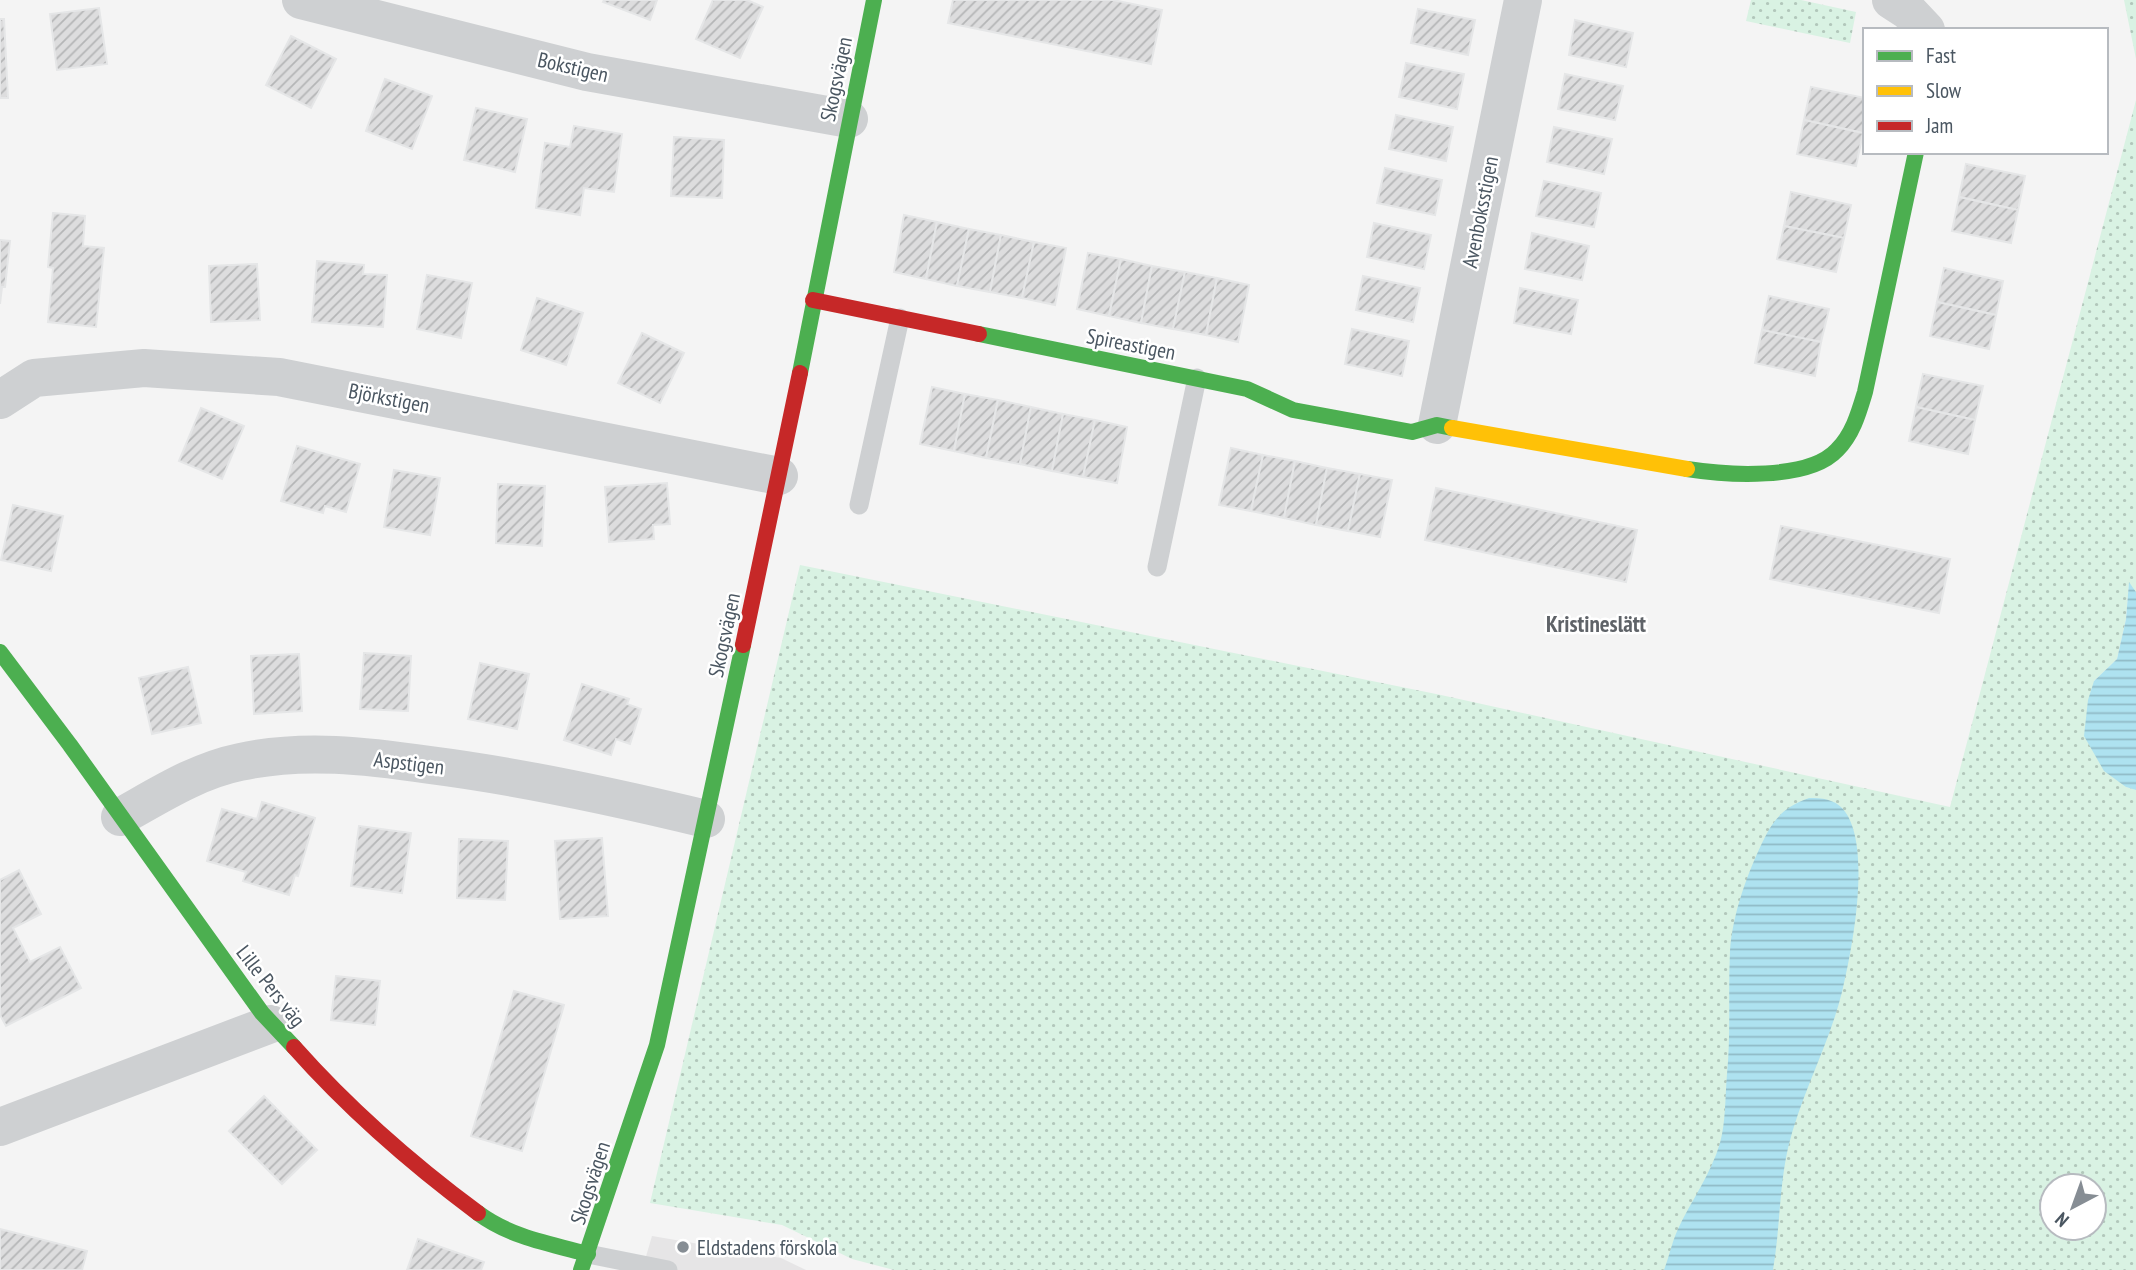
<svg xmlns="http://www.w3.org/2000/svg" width="2136" height="1270" font-family="'PT Sans Narrow',sans-serif">
<defs>
<pattern id="park-dots" width="8" height="8" patternUnits="userSpaceOnUse" patternTransform="scale(1.75)"><rect width="8" height="8" fill="#d9f2e3"/><path d="M2 2h.1M6 6h.1" fill="none" stroke="#b2c7bb" stroke-width="1.8" stroke-linecap="round"/></pattern>
<pattern id="water-rules" width="6" height="5" patternUnits="userSpaceOnUse" patternTransform="scale(1.75)"><rect width="6" height="5" fill="#aee2f0"/><path d="M0 2.5h6" fill="none" stroke="#90bac6"/></pattern>
<pattern id="building-hatch" width="6" height="6" patternUnits="userSpaceOnUse" patternTransform="scale(1.75)"><rect width="6" height="6" fill="#ddddde"/><path d="M-1 1l2-2M0 6l6-6M5 7l2-2" fill="none" stroke="#b5b6b7"/></pattern>
</defs>
<rect width="100%" height="100%" fill="#f4f4f4"/>
<!-- education -->
<polygon fill="#e6e5e6" points="652,1236 781,1258 806,1270 642,1270"/>
<!-- park -->
<g fill="url(#park-dots)" fill-rule="evenodd">
<polygon points="1751,0 1801,0 1856,12 1850,43 1746,21"/>
<polygon points="2124,0 2136,0 2136,59"/>
<path d="M2136 100V592L2129 583 2126 619 2117 659 2094 681 2126 787 2136 790V1270H894L852 1259 782 1225 650 1203 800 565 1441 695 1950 807ZM2052 1186H2094V1228H2052Z"/>
</g>
<!-- water -->
<g fill="url(#water-rules)">
<polygon points="2129,582 2136,592 2136,790 2126,787 2104,771 2084,736 2088,700 2094,681 2117,659 2126,619"/>
<path d="M1809 798C1822 798 1834 799 1843 809 1873 844 1852 950 1842 992 1829 1045 1801 1094 1788 1148 1779 1188 1780 1230 1773 1270H1664C1669 1257 1672 1242 1678 1229 1691 1201 1711 1174 1720 1143 1726 1121 1725 1097 1727 1074 1731 1034 1728 992 1730 951 1732 919 1744 883 1757 854 1770 825 1778 809 1809 798Z"/>
</g>
<!-- building -->
<g fill="url(#building-hatch)" stroke="#e5e6e7" stroke-width="2">
<polygon points="604,0 657,0 650,20 603,2"/>
<polygon points="713,0 747,0 763,7 740,58 696,39"/>
<polygon points="953,0 1113,0 1162,10 1151,64 948,23"/>
<polygon points="99,8 107,64 57,70 50,14"/>
<polygon points="1418,9 1475,20 1468,55 1411,43"/>
<polygon points="0,19 4,19 8,98 0,98"/>
<polygon points="1575,20 1633,33 1626,67 1569,55"/>
<polygon points="291,36 336,59 311,108 266,85"/>
<polygon points="1406,63 1464,74 1457,109 1399,97"/>
<polygon points="1565,74 1623,86 1615,120 1558,109"/>
<polygon points="385,79 432,96 412,149 366,131"/>
<polygon points="1811,87 1865,98 1863,133 1804,120"/>
<polygon points="476,108 527,119 515,172 464,160"/>
<polygon points="1396,115 1453,127 1446,161 1389,149"/>
<polygon points="1804,120 1863,133 1856,166 1797,154"/>
<polygon points="574,126 622,134 614,192 584,188 580,215 536,208 545,143 570,147"/>
<polygon points="1554,127 1612,139 1604,174 1547,162"/>
<polygon points="674,137 724,140 722,198 671,196"/>
<polygon points="1966,164 2025,176 2018,210 1959,197"/>
<polygon points="1385,168 1442,180 1435,215 1377,203"/>
<polygon points="1544,181 1601,193 1594,227 1536,216"/>
<polygon points="1791,192 1851,205 1844,238 1784,226"/>
<polygon points="1959,197 2018,210 2011,243 1952,231"/>
<polygon points="53,213 85,216 83,246 104,248 96,327 48,322 53,268 48,267"/>
<polygon points="904,215 937,222 926,279 894,272"/>
<polygon points="937,222 969,229 957,286 926,279"/>
<polygon points="1374,223 1431,235 1424,269 1367,257"/>
<polygon points="1784,226 1844,238 1836,272 1777,259"/>
<polygon points="969,229 1001,235 990,292 957,286"/>
<polygon points="1532,233 1589,246 1582,280 1525,269"/>
<polygon points="1001,235 1034,242 1022,298 990,292"/>
<polygon points="0,240 10,241 5,287 2,287 0,304"/>
<polygon points="1034,242 1066,248 1055,305 1022,298"/>
<polygon points="1088,253 1121,259 1109,316 1077,309"/>
<polygon points="1121,259 1152,266 1141,323 1109,316"/>
<polygon points="317,261 364,265 363,274 387,275 383,327 312,322"/>
<polygon points="257,264 260,320 211,322 209,266"/>
<polygon points="1152,266 1185,272 1173,329 1141,323"/>
<polygon points="1944,268 2003,281 1996,315 1937,302"/>
<polygon points="1185,272 1217,278 1206,335 1173,329"/>
<polygon points="427,275 472,283 461,338 417,329"/>
<polygon points="1363,276 1420,288 1413,322 1356,310"/>
<polygon points="1217,278 1249,285 1238,342 1206,335"/>
<polygon points="1520,288 1578,300 1571,334 1514,323"/>
<polygon points="1769,296 1829,309 1821,342 1762,330"/>
<polygon points="537,298 583,313 566,365 521,350"/>
<polygon points="1937,302 1996,315 1989,349 1930,336"/>
<polygon points="1352,329 1409,341 1402,376 1345,364"/>
<polygon points="1762,330 1821,342 1815,376 1755,363"/>
<polygon points="642,333 684,353 660,403 618,383"/>
<polygon points="1923,374 1983,386 1975,420 1916,407"/>
<polygon points="932,387 965,394 954,451 920,444"/>
<polygon points="965,394 998,400 986,458 954,451"/>
<polygon points="998,400 1031,407 1020,464 986,458"/>
<polygon points="1031,407 1063,414 1052,471 1020,464"/>
<polygon points="1916,407 1975,420 1968,454 1909,441"/>
<polygon points="201,408 244,426 222,479 179,461"/>
<polygon points="1063,414 1095,420 1083,477 1052,471"/>
<polygon points="1095,420 1127,427 1117,483 1083,477"/>
<polygon points="297,446 360,464 346,512 325,506 323,513 281,501"/>
<polygon points="1231,448 1263,455 1251,511 1219,505"/>
<polygon points="1263,455 1295,461 1284,518 1251,511"/>
<polygon points="1295,461 1327,468 1316,525 1284,518"/>
<polygon points="1327,468 1360,474 1348,531 1316,525"/>
<polygon points="394,470 440,478 430,535 384,527"/>
<polygon points="1360,474 1392,480 1380,537 1348,531"/>
<polygon points="667,483 670,524 653,525 654,539 609,542 605,487"/>
<polygon points="498,484 545,486 542,546 496,543"/>
<polygon points="1436,488 1637,530 1626,582 1425,540"/>
<polygon points="13,505 63,516 51,571 1,560"/>
<polygon points="1781,526 1950,559 1939,613 1770,579"/>
<polygon points="364,653 411,656 408,711 360,709"/>
<polygon points="299,654 302,711 254,714 251,656"/>
<polygon points="480,663 529,674 517,729 468,719"/>
<polygon points="188,667 201,723 152,734 139,678"/>
<polygon points="582,684 629,699 627,704 641,709 630,744 616,739 611,755 564,740"/>
<polygon points="262,802 315,818 298,876 295,875 289,895 243,881 246,872 207,861 222,809 257,819"/>
<polygon points="359,826 411,833 402,893 351,886"/>
<polygon points="602,838 608,916 560,919 555,841"/>
<polygon points="459,839 508,841 505,900 457,898"/>
<polygon points="19,870 41,914 13,928 30,962 60,947 81,988 6,1026 0,1015 0,880"/>
<polygon points="336,976 380,981 375,1025 331,1020"/>
<polygon points="514,991 564,1005 522,1151 471,1136"/>
<polygon points="264,1096 317,1150 282,1184 229,1131"/>
<polygon points="0,1229 87,1251 82,1270 0,1270"/>
<polygon points="418,1239 484,1262 481,1270 407,1270"/>
</g>
<g fill="none" stroke-linecap="round" stroke-linejoin="round">
<!-- lane -->
<g stroke="#ced0d2" stroke-width="19">
<polyline points="859,505 900,318"/>
<polyline points="1157,567 1197,378"/>
<polyline points="588,1254 668,1270"/>
</g>
<!-- street -->
<g stroke="#ced0d2" stroke-width="38">
<polyline points="301,0 587,72 849,119"/>
<polyline points="1891,0 1908,11 1926,30"/>
<polyline points="0,400 34,378 144,368 279,377 779,476"/>
<polyline points="1437,425 1523,0"/>
<path d="M120 817C158 796 196 771 240 762 303 748 368 756 430 765 524 777 615 797 706 819"/>
<polyline points="0,1127 271,1024"/>
</g>
<!-- fast -->
<g stroke="#4caf50" stroke-width="16">
<polyline points="979,334 1247,389 1293,410 1412,432 1437,425 1452,428"/>
<polyline points="800,373 874,0"/>
<path d="M1687 469C1726 475 1808 481 1837 450 1853 434 1859 412 1865 392L1916 152"/>
<polyline points="0,652 70,745 262,1013 294,1047"/>
<path d="M478 1213C510 1237 550 1244 588 1254"/>
<polyline points="581,1270 657,1045 743,645"/>
</g>
<!-- slow -->
<polyline stroke="#ffc107" stroke-width="16" points="1452,428 1687,469"/>
<!-- jam -->
<g stroke="#c62828" stroke-width="16">
<polyline points="813,300 979,334"/>
<polyline points="743,645 800,373"/>
<path d="M294 1047C349 1109 412 1164 478 1213"/>
</g>
</g>
<!-- markers -->
<circle fill="#868d94" stroke="#fff" stroke-width="2.5" cx="683" cy="1247" r="7"/>
<g text-anchor="middle" dominant-baseline="central" stroke-width="5" stroke-linejoin="round" paint-order="stroke">
<!-- street labels -->
<g font-size="21" fill="#4a5661" stroke="#fff">
<text transform="translate(573 67) rotate(13)">Bokstigen</text>
<text transform="translate(836 79) rotate(-78)">Skogsvägen</text>
<text transform="translate(1480 212) rotate(-79)">Avenboksstigen</text>
<text transform="translate(1131 344) rotate(11)">Spireastigen</text>
<text transform="translate(389 398) rotate(11)">Björkstigen</text>
<text transform="translate(724 635) rotate(-78)">Skogsvägen</text>
<text transform="translate(409 763) rotate(7)">Aspstigen</text>
<text transform="translate(271 986) rotate(52)">Lille Pers väg</text>
<text transform="translate(590 1183) rotate(-72)">Skogsvägen</text>
</g>
<!-- poi labels -->
<g font-size="21" fill="#4a5661" stroke="#fff" text-anchor="start">
<text x="697" y="1247">Eldstadens förskola</text>
</g>
<!-- neighbourhood labels -->
<g font-size="23" font-weight="bold" fill="#5f6368" stroke="#fff">
<text x="1596" y="623">Kristineslätt</text>
</g>
</g>
<!-- legend -->
<rect x="1863" y="28" width="245" height="126" fill="#ffffff" stroke="#b7bbc0" stroke-width="2"/>
<rect x="1877" y="51" width="35" height="10" fill="#4caf50" stroke="#b7bbc0" stroke-width="2"/>
<text x="1926" y="63" font-size="21" fill="#4a5661">Fast</text>
<rect x="1877" y="86" width="35" height="10" fill="#ffc107" stroke="#b7bbc0" stroke-width="2"/>
<text x="1926" y="98" font-size="21" fill="#4a5661">Slow</text>
<rect x="1877" y="121" width="35" height="10" fill="#c62828" stroke="#b7bbc0" stroke-width="2"/>
<text x="1926" y="133" font-size="21" fill="#4a5661">Jam</text>
<!-- north arrow -->
<g transform="translate(2073 1207) rotate(221)"><circle r="33" fill="#ffffff" stroke="#b7bbc0" stroke-width="2"/>
<path d="M0-5L12 26L0 18L-12 26Z" fill="#868d94"/>
<text y="-10" font-size="19" font-weight="bold" text-anchor="middle" fill="#4a5661">N</text>
</g>
</svg>
